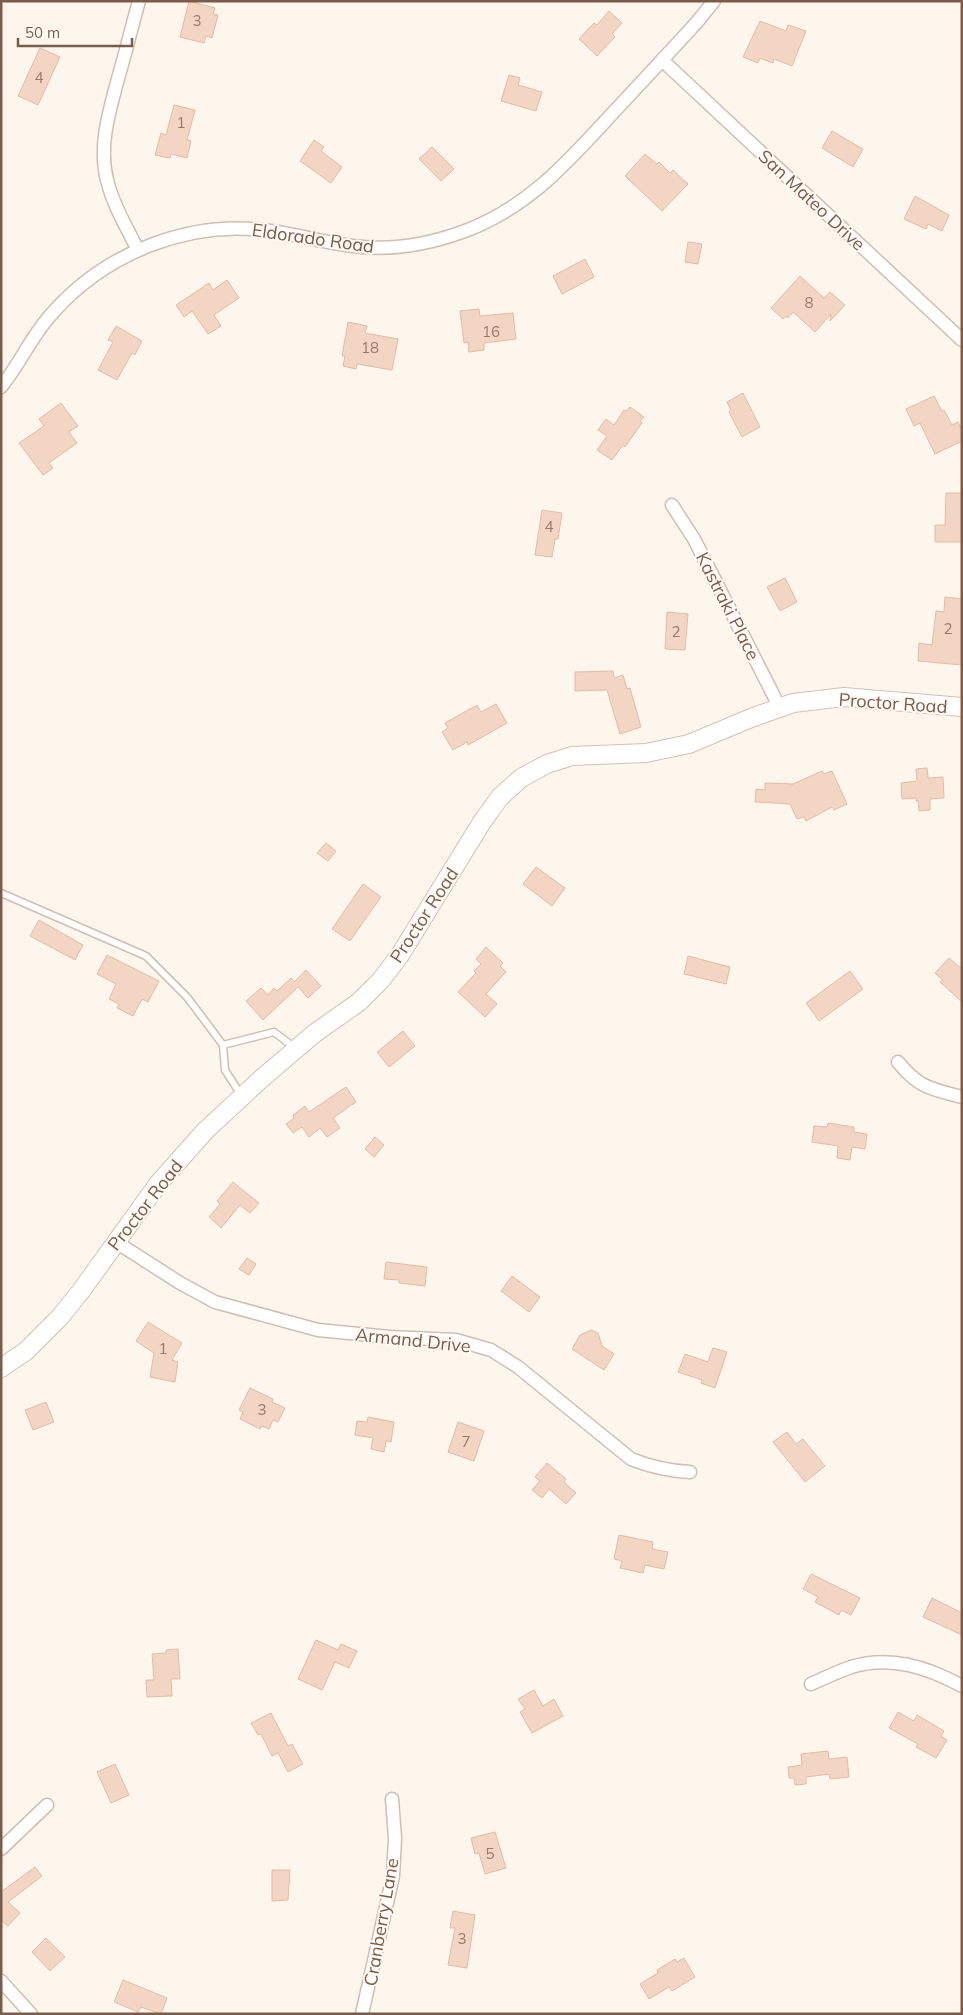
<svg xmlns="http://www.w3.org/2000/svg" width="963" height="2015" font-family="Mulish,sans-serif">
<rect width="100%" height="100%" fill="#fdf6ec"/>
<!-- building -->
<g fill="#f3d5c3" stroke="#e6bba3">
<polygon points="189,1 215,8 213,14 218,15 212,38 206,36 204,43 180,37"/>
<polygon points="609,11 622,23 612,34 615,37 597,56 579,39 594,23 597,25"/>
<polygon points="760,21 786,31 788,25 806,31 792,66 774,59 773,63 760,58 758,63 743,57"/>
<polygon points="40,48 60,57 38,105 18,96"/>
<polygon points="509,75 520,78 518,85 542,92 536,111 501,101"/>
<polygon points="174,105 195,110 187,140 191,141 187,158 171,154 170,158 155,155 161,133 166,135"/>
<polygon points="832,131 863,149 853,167 822,148"/>
<polygon points="314,140 324,147 321,151 342,167 331,183 300,161"/>
<polygon points="432,147 454,169 441,181 419,159"/>
<polygon points="645,154 657,164 659,162 670,173 673,170 688,184 662,211 625,176"/>
<polygon points="915,196 949,215 942,231 928,224 926,229 904,219"/>
<polygon points="688,242 702,244 698,264 685,262"/>
<polygon points="585,259 594,277 562,294 553,276"/>
<polygon points="800,276 824,298 830,292 845,305 830,321 831,314 815,332 793,312 788,318 786,316 783,319 771,308"/>
<polygon points="227,280 239,298 214,315 221,326 208,334 192,311 184,317 176,305 209,283 213,290"/>
<polygon points="479,309 480,316 513,313 516,339 484,343 484,350 469,352 468,342 464,343 460,311"/>
<polygon points="348,322 367,326 365,333 398,339 392,370 357,364 356,369 343,366 345,356 342,356"/>
<polygon points="116,326 142,341 135,355 132,353 117,380 98,370 113,342 108,340"/>
<polygon points="743,393 760,427 742,437 729,412 731,410 727,402"/>
<polygon points="934,396 942,411 944,410 952,425 958,422 962,430 962,441 935,454 920,423 914,426 906,409"/>
<polygon points="61,403 78,426 69,432 77,443 49,463 53,468 43,475 19,443 44,426 39,419"/>
<polygon points="630,407 644,417 640,421 642,423 625,447 623,445 612,460 597,450 607,436 598,430 606,419 614,425 624,410 626,411"/>
<polygon points="946,493 962,493 962,542 935,542 935,525 945,525"/>
<polygon points="542,510 562,513 558,539 555,539 552,557 535,555"/>
<polygon points="785,578 797,602 780,611 767,587"/>
<polygon points="945,597 962,599 962,665 918,661 919,643 932,645 936,611 944,612"/>
<polygon points="667,612 688,614 685,650 665,649"/>
<polygon points="613,671 614,678 623,675 627,689 630,688 641,727 620,734 607,690 575,691 575,672"/>
<polygon points="496,704 507,723 468,745 467,742 453,750 442,732 448,728 445,723 477,705 481,712"/>
<polygon points="927,768 928,778 943,777 944,798 930,799 930,810 919,811 918,800 916,801 916,798 902,799 901,783 917,781 916,769"/>
<polygon points="822,771 824,774 832,771 847,804 834,810 832,807 806,821 804,817 797,819 790,804 755,802 756,789 765,790 765,783 793,784"/>
<polygon points="326,843 336,851 328,861 317,853"/>
<polygon points="536,867 565,888 552,906 523,884"/>
<polygon points="363,884 381,897 350,941 332,929"/>
<polygon points="39,920 83,945 75,960 30,936"/>
<polygon points="486,947 503,963 500,966 506,972 486,994 497,1004 485,1017 458,992 476,973 474,971 481,964 476,959"/>
<polygon points="107,955 159,981 148,1002 142,999 133,1016 117,1008 119,1004 109,999 116,984 97,974"/>
<polygon points="688,956 730,967 726,984 684,974"/>
<polygon points="949,958 962,969 962,1002 940,982 943,980 935,973"/>
<polygon points="306,970 321,986 308,998 298,987 263,1020 246,1001 261,988 268,995 274,988 277,991 291,978 294,982"/>
<polygon points="850,971 863,989 819,1021 806,1003"/>
<polygon points="403,1031 415,1046 389,1067 377,1052"/>
<polygon points="346,1087 356,1102 333,1118 340,1128 327,1137 320,1128 309,1137 302,1127 293,1133 286,1124 294,1118 293,1115 305,1106 309,1112"/>
<polygon points="828,1123 854,1127 854,1132 867,1134 865,1149 852,1147 850,1160 837,1158 838,1146 812,1142 814,1126 827,1127"/>
<polygon points="375,1137 384,1145 374,1157 365,1149"/>
<polygon points="233,1182 259,1203 250,1213 240,1205 221,1228 209,1217 220,1204 217,1201"/>
<polygon points="247,1258 256,1264 249,1275 239,1269"/>
<polygon points="386,1262 427,1267 425,1286 399,1283 399,1280 384,1279"/>
<polygon points="512,1276 540,1297 529,1312 501,1291"/>
<polygon points="148,1322 182,1343 172,1360 178,1362 175,1382 150,1377 154,1353 136,1341"/>
<polygon points="591,1330 598,1333 602,1346 614,1354 604,1370 572,1349 580,1335"/>
<polygon points="713,1348 727,1352 715,1388 701,1383 702,1380 678,1372 685,1354 708,1362"/>
<polygon points="250,1388 273,1399 272,1402 285,1408 278,1422 273,1420 269,1429 262,1426 260,1429 240,1419 243,1412 239,1410"/>
<polygon points="46,1402 54,1422 33,1430 25,1410"/>
<polygon points="368,1417 394,1422 391,1442 386,1441 384,1452 371,1449 373,1438 355,1435 357,1421 367,1422"/>
<polygon points="458,1422 484,1431 474,1461 448,1452"/>
<polygon points="787,1432 796,1444 803,1439 825,1466 805,1482 773,1442"/>
<polygon points="547,1463 566,1479 564,1482 576,1493 566,1504 549,1489 542,1498 532,1490 540,1481 535,1477"/>
<polygon points="619,1535 653,1542 652,1549 668,1552 664,1569 645,1565 643,1573 620,1568 622,1561 614,1559"/>
<polygon points="811,1574 860,1598 851,1615 841,1610 839,1615 815,1602 818,1597 803,1589"/>
<polygon points="932,1598 962,1613 962,1635 923,1617"/>
<polygon points="316,1640 338,1650 341,1644 357,1651 349,1668 335,1662 322,1690 298,1679"/>
<polygon points="178,1649 180,1679 171,1679 172,1696 147,1697 146,1680 154,1680 152,1654 166,1653 166,1650"/>
<polygon points="534,1690 543,1706 554,1699 563,1716 532,1733 520,1712 525,1709 518,1699"/>
<polygon points="898,1712 914,1721 917,1715 944,1731 941,1736 947,1740 936,1758 916,1747 918,1744 889,1728"/>
<polygon points="271,1713 288,1746 292,1744 303,1764 288,1772 278,1753 272,1756 261,1734 258,1735 251,1723"/>
<polygon points="828,1751 829,1759 847,1757 849,1777 830,1779 829,1774 806,1777 806,1784 795,1785 794,1778 789,1778 788,1767 802,1765 801,1754"/>
<polygon points="115,1764 129,1795 111,1803 97,1772"/>
<polygon points="495,1832 506,1868 485,1874 479,1853 475,1854 471,1838"/>
<polygon points="35,1867 42,1876 8,1902 20,1913 8,1926 1,1920 1,1892"/>
<polygon points="272,1870 290,1870 288,1900 272,1901"/>
<polygon points="453,1911 475,1915 467,1968 448,1965 455,1928 450,1928"/>
<polygon points="46,1938 65,1957 50,1971 32,1952"/>
<polygon points="684,1958 695,1977 672,1991 669,1987 649,1999 640,1984 658,1973 657,1970 675,1959 677,1962"/>
<polygon points="123,1980 167,1998 161,2014 141,2007 138,2012 114,2002"/>
</g>
<g fill="none" stroke-linecap="round" stroke-linejoin="round">
<!-- lane casing -->
<g stroke="#d1beb0" stroke-width="9">
<g id="lane">
<polyline points="1,893 146,956 187,997 223,1045"/>
<polyline points="241,1095 225,1070 223,1045 274,1032 295,1048"/>
</g>
</g>
<!-- street casing -->
<g stroke="#d1beb0" stroke-width="15">
<g id="street">
<polyline points="662,60 962,340"/>
<path d="M138 250C127 228 113 205 107 180 98 144 110 110 119 75 126 51 132 26 139 1"/>
<path d="M1 387C19 365 30 339 49 317 104 252 193 217 277 232 303 236 327 243 353 246 390 251 430 244 465 231 528 207 566 164 610 116 639 85 668 54 697 22L714 1"/>
<polyline points="672,505 694,539 780,708"/>
<path d="M898 1062C919 1088 931 1089 962 1097"/>
<path d="M116 1242 180 1283 215 1302 318 1330 390 1337 456 1340 491 1350 518 1367 631 1459C651 1467 669 1471 690 1472"/>
<path d="M811 1684C824 1678 837 1672 851 1667 890 1655 927 1667 962 1686"/>
<polyline points="1,1849 47,1805"/>
<polyline points="1,1981 31,2014"/>
<polyline points="362,2014 393,1876 395,1838 392,1799"/>
</g>
</g>
<!-- secondary casing -->
<g stroke="#d6c0b0" stroke-width="20">
<polyline id="secondary" points="1,1368 26,1351 60,1317 81,1291 158,1184 205,1131 261,1079 315,1033 359,1002 381,980 400,955 482,822 500,797 521,778 547,764 572,756 646,753 689,744 751,718 793,703 844,697 962,707"/>
</g>
<!-- lane -->
<use href="#lane" stroke="#fff" stroke-width="6"/>
<!-- street -->
<use href="#street" stroke="#fff" stroke-width="12"/>
<!-- secondary -->
<use href="#secondary" stroke="#fff" stroke-width="18"/>
</g>
<g text-anchor="middle" dominant-baseline="central" stroke-width="4" stroke-linejoin="round" paint-order="stroke">
<!-- number labels -->
<g font-size="15" fill="#987a6a">
<text x="197" y="20">3</text>
<text x="39" y="77">4</text>
<text x="181" y="122">1</text>
<text x="809" y="302">8</text>
<text x="491" y="331">16</text>
<text x="370" y="347">18</text>
<text x="549" y="526">4</text>
<text x="948" y="628">2</text>
<text x="676" y="631">2</text>
<text x="163" y="1348">1</text>
<text x="262" y="1409">3</text>
<text x="466" y="1441">7</text>
<text x="490" y="1853">5</text>
<text x="462" y="1938">3</text>
</g>
<!-- street labels -->
<g font-size="18" fill="#7a5c4d" stroke="#fffaf3">
<text transform="translate(812 200) rotate(43)">San Mateo Drive</text>
<text transform="translate(313 238) rotate(8)">Eldorado Road</text>
<text transform="translate(728 606) rotate(63)">Kastraki Place</text>
<text transform="translate(893 703) rotate(4)">Proctor Road</text>
<text transform="translate(424 915) rotate(-57)">Proctor Road</text>
<text transform="translate(145 1205) rotate(-52)">Proctor Road</text>
<text transform="translate(413 1340) rotate(6)">Armand Drive</text>
<text transform="translate(381 1922) rotate(-80)">Cranberry Lane</text>
</g>
</g>
<!-- border -->
<rect width="963" height="2015" fill="none" stroke="#7a5c4d" stroke-width="5"/>
<!-- scale -->
<path d="M18 38v8h114v-8" fill="none" stroke="#7a5c4d" stroke-width="2.5"/>
<text x="25" y="38" font-size="15" fill="#7a5c4d" stroke="#fffaf3" stroke-width="4" paint-order="stroke">50 m</text>
</svg>
